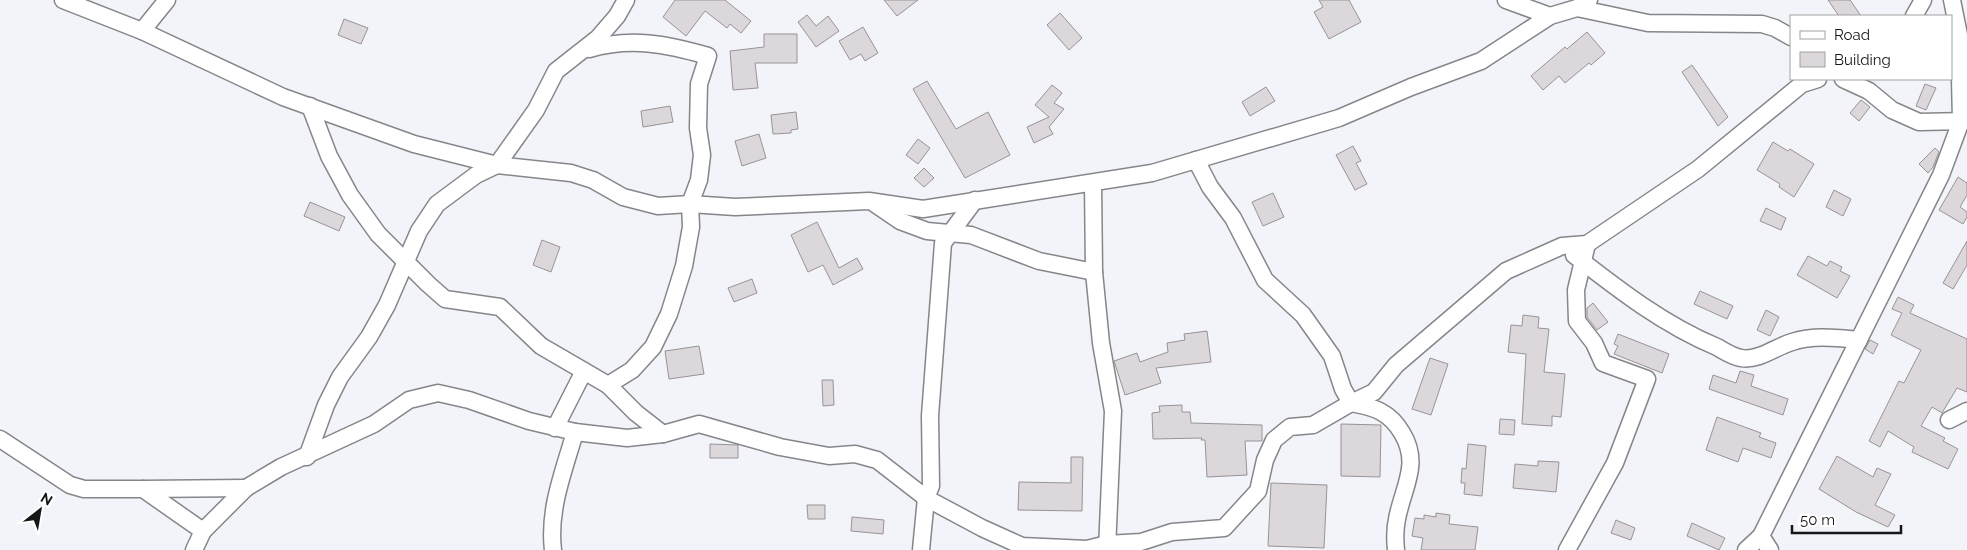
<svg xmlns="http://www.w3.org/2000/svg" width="1967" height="550" font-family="Raleway,sans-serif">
<rect width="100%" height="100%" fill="#f2f4f9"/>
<!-- building -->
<g fill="#dcd7da" stroke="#989396">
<polygon points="675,0 725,0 751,21 741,33 730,24 727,28 705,11 686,36 663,17"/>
<polygon points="884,0 918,0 897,16"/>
<polygon points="1319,0 1349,0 1361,22 1329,39 1314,12 1323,7"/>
<polygon points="1828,0 1850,0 1861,16 1839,16"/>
<polygon points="1060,13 1082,38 1069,50 1047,25"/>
<polygon points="807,15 816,26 828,16 839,31 816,47 798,22"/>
<polygon points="344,19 368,28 361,44 338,35"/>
<polygon points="863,27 878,53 865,61 861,54 850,60 839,41"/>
<polygon points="1587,32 1605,53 1591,65 1589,63 1565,83 1559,76 1543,90 1531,76 1565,47 1567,49"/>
<polygon points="764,34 797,34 797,63 755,63 758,88 733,90 730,51 764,47"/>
<polygon points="1692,65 1728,117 1718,126 1682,72"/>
<polygon points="927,81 956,129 988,112 1010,155 965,178 913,89"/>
<polygon points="1925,84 1936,88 1926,110 1916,106"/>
<polygon points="1052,85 1062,93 1054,103 1064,109 1049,127 1053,134 1034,143 1027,127 1049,117 1035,105"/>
<polygon points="1266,87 1275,101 1250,116 1242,102"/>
<polygon points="1861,100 1870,107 1859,121 1850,113"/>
<polygon points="670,106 673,122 643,127 641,111"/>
<polygon points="796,112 798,129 791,130 791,133 773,134 771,115"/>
<polygon points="759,134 766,158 742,166 735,141"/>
<polygon points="918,139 930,148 918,164 906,155"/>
<polygon points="1773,142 1788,151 1790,149 1814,164 1794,197 1779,187 1780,184 1757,170"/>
<polygon points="1353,146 1361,161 1356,163 1367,184 1355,190 1336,155"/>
<polygon points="1935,148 1939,152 1933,167 1928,173 1919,164"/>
<polygon points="924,168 934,178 924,187 914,178"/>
<polygon points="1958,177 1967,183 1967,195 1960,207 1967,212 1967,217 1963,224 1939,210"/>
<polygon points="1834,190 1851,199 1843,216 1826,207"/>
<polygon points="1273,193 1284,217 1263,226 1252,202"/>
<polygon points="310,202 345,217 339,231 304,216"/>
<polygon points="1766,208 1786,218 1781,230 1760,221"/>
<polygon points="817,222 839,268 857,258 863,269 833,285 823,265 808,272 791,235"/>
<polygon points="542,240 560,247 551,272 533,265"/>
<polygon points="1967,241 1967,265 1953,289 1943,283"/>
<polygon points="1808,256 1827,266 1830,261 1842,267 1840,271 1850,276 1837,298 1797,275"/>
<polygon points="752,279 757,293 734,302 728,288"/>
<polygon points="1700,291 1733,306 1727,319 1694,304"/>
<polygon points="1898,297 1914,305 1910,313 1967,339 1967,392 1957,388 1942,413 1932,407 1921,426 1945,438 1943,441 1958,449 1948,469 1912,452 1914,447 1888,431 1880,447 1869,441 1899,381 1904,383 1921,350 1891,335 1902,313 1892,309"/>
<polygon points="1593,303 1608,322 1597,330 1587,317 1587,308"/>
<polygon points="1766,310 1779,317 1770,336 1757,330"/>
<polygon points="1523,315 1539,317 1538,328 1549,329 1544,372 1565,374 1561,417 1552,416 1552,426 1522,424 1526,354 1508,352 1511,325 1522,326"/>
<polygon points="1207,331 1211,362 1156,368 1161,383 1125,395 1114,361 1137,353 1140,362 1168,352 1167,343 1185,340 1184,334"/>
<polygon points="1618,334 1669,354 1662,373 1614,354 1618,346 1614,344"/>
<polygon points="1870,340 1878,344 1873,354 1865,349"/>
<polygon points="699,346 704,374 669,379 665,351"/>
<polygon points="1430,358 1448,364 1431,415 1412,409"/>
<polygon points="1740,371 1754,375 1751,386 1788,399 1783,415 1709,389 1713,375 1736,383"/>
<polygon points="822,380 833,380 834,405 823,406"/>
<polygon points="1182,405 1182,412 1190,412 1191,423 1262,425 1262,441 1245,441 1247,475 1207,477 1205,440 1201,440 1202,438 1153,439 1152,413 1160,412 1159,406"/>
<polygon points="1717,417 1761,433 1759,437 1776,443 1771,458 1743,448 1738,462 1706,450"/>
<polygon points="1500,419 1515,420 1514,435 1499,434"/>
<polygon points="1341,424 1381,425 1380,477 1341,476"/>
<polygon points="710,444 738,445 738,458 710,458"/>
<polygon points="1468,444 1486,446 1482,496 1464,494 1465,483 1461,483 1462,468 1466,469"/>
<polygon points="1837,456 1873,477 1877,468 1891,474 1875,505 1895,515 1888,527 1856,512 1819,489"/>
<polygon points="1071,457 1083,457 1082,511 1018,510 1019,482 1071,483"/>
<polygon points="1538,461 1559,462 1556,492 1513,488 1515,464 1538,466"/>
<polygon points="1271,483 1327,485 1324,548 1268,546"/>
<polygon points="807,505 825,505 825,519 808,519"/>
<polygon points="1436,513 1450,515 1449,524 1478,527 1475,550 1421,550 1423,538 1412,536 1415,518 1424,519 1424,515 1436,517"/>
<polygon points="852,517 884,520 883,534 851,531"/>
<polygon points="1616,520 1635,528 1631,540 1611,533"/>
<polygon points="1692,523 1725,538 1719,550 1687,536"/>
</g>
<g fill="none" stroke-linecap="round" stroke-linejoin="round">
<!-- minor casing -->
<g stroke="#84868a" stroke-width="19">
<g id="minor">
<polyline points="63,0 142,31 283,97 414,144 497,165 571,173 593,180 623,197 658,206 690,204 735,207 869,201 923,209 1152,173 1339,118 1411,87 1481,61 1550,16 1577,8 1589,0"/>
<polyline points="1506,0 1550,16"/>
<polyline points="1577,8 1648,23 1762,24 1775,28 1791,37"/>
<polyline points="1914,16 1923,0"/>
<polyline points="142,31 167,0"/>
<path d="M589 49C631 37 666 44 708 56L699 84 698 128 702 155 699 180 690 204 691 227 684 266 669 314 653 347 632 370 608 385"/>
<polyline points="1843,79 1869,91 1892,110 1919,122 1967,121"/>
<polyline points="310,106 329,156 350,195 378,234 428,284 445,299 500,307 541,346 608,385 636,413 663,434"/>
<polyline points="1093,183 1094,272 1101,343 1113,411 1107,550"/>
<polyline points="875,204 900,221 927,231 971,235 1039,261 1094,272"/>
<path d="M1574 255C1619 290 1664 325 1717 347 1724 351 1733 357 1741 358 1759 361 1775 347 1792 342 1814 335 1837 338 1859 340"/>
<polyline points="1949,420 1967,411"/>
<polyline points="555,428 584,371"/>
<polyline points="0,439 70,485 84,489 143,489 203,531"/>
<polyline points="307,457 326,405 340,377 369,337 387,305 419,231 437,204 476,175 497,165 536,110 556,71 598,38 617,16 626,0"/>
<polyline points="143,489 246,488"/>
<polyline points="1761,536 1770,550"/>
<polyline points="194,550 203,531 246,488 281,467 374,424 409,400 438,393 469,400 529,421 575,432 627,438 663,434 699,424 780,447 829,456 855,454 877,460 926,498 982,528 1022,546 1087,549 1107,544 1141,542 1172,532 1224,528 1258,491 1265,460 1274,440 1290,427 1313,425 1351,403 1343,389 1332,356 1303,315 1265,280 1233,218 1210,187 1196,160"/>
<path d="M553 550C548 509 564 471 575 432"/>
<polyline points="921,550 926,498 931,486 930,416 943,243 975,200"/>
<path d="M1396 550C1395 540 1395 528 1397 519 1403 487 1421 464 1402 433 1390 412 1374 407 1351 403L1374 392 1396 365 1506 271 1562 246 1587 244 1698 169 1802 84 1818 79"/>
<polyline points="1567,550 1615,463 1647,379 1603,363 1594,343 1577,321 1576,290 1587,244"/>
<polyline points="1746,550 1761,536 1941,175 1961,121 1959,35 1952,0"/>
</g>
</g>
<!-- minor -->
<use href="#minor" stroke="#fff" stroke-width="16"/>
</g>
<!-- legend -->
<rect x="1790" y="15" width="162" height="65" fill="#ffffff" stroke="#a1a2a2"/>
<rect x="1800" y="31" width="25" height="8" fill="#ffffff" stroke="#a1a2a2"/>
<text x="1834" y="40" font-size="15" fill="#151617">Road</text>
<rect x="1800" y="52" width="25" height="15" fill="#dcd7da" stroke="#a1a2a2"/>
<text x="1834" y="65" font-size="15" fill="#151617">Building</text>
<!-- north arrow -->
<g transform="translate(40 510) rotate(31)" stroke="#ffffff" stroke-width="4" paint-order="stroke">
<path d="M0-4L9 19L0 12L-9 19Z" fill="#151617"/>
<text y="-8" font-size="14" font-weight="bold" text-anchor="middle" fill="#151617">N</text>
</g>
<!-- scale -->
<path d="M1792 525v8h109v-8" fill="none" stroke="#151617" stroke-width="2.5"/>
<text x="1800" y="525" font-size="15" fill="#151617" stroke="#ffffff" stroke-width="4" paint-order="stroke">50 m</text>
</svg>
